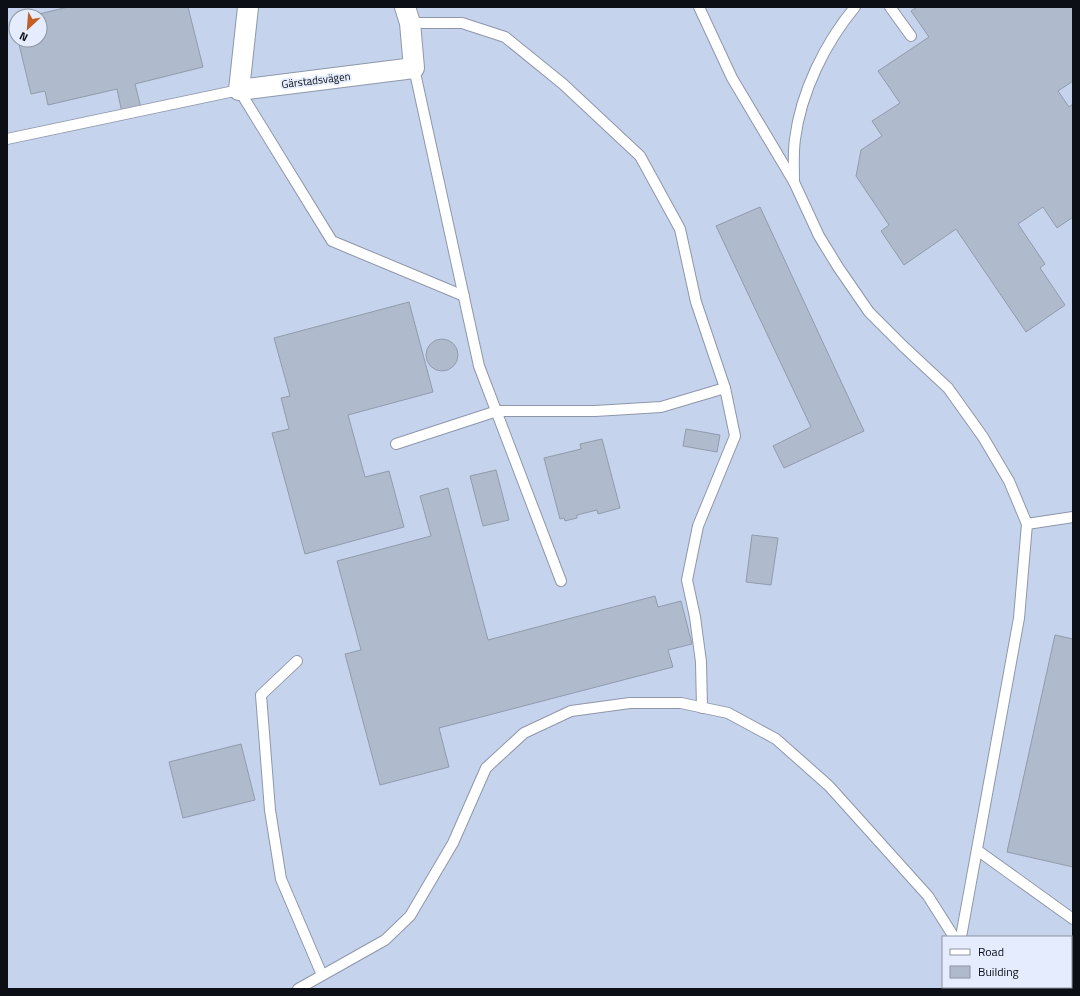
<svg xmlns="http://www.w3.org/2000/svg" width="1080" height="996" font-family="'Titillium Web',sans-serif">
<rect width="100%" height="100%" fill="#d5dff3"/>
<!-- built -->
<path fill="#c5d3ed" fill-rule="evenodd" d="M7 7H1073V989H7ZM16 16H40V40H16ZM943 937H1071V987H943Z"/>
<!-- building -->
<g fill="#b0bacd" stroke="#919bad">
<polygon points="68,7 188,7 203,67 135,84 141,108 122,113 117,89 48,105 45,91 31,94 18,40 40,40 40,16 31,16"/>
<polygon points="917,7 1073,7 1073,81 1058,91 1069,107 1073,104 1073,217 1057,228 1043,207 1018,224 1045,264 1040,268 1065,305 1026,332 956,229 904,265 881,231 889,225 856,176 861,150 882,136 872,121 900,103 878,71 929,37 911,11"/>
<polygon points="760,207 864,431 784,468 773,446 811,427 716,226"/>
<polygon points="409,302 433,392 348,415 365,477 389,471 404,527 305,554 272,433 289,429 281,398 290,396 274,338"/>
<circle cx="442" cy="355" r="16"/>
<polygon points="686,429 720,435 717,452 683,446"/>
<polygon points="602,439 620,508 598,514 597,510 577,515 577,518 565,521 564,518 560,519 544,458 581,449 580,444"/>
<polygon points="496,470 509,520 483,526 470,476"/>
<polygon points="448,488 488,640 655,596 658,607 681,601 692,644 668,650 673,667 439,728 449,767 380,785 345,654 361,650 337,561 431,536 420,496"/>
<polygon points="752,535 778,538 771,585 746,582"/>
<polygon points="1055,635 1073,639 1073,867 1007,852"/>
<polygon points="241,744 255,800 183,818 169,762"/>
</g>
<g fill="none" stroke-linecap="round" stroke-linejoin="round">
<!-- lane casing -->
<g stroke="#8e97aa" stroke-width="12">
<g id="lane">
<polyline points="699,7 732,78 794,182 819,236 838,267 869,312 904,347 948,388 983,437 1009,481 1027,524 1073,517"/>
<polyline points="890,7 911,36"/>
<polyline points="410,23 462,23 505,37 563,84 640,156 680,229 696,302 725,388"/>
<polyline points="414,68 479,366 561,581"/>
<polyline points="7,139 239,90 332,241 464,296"/>
<path d="M794 182C794 168 793 153 795 139 801 92 825 43 855 7"/>
<polyline points="396,444 497,411 595,411 661,407 725,388 735,436 698,526 687,580 695,617 701,662 702,708"/>
<polyline points="297,661 261,695 270,810 281,879 322,975"/>
<polyline points="977,850 1073,919"/>
<polyline points="961,937 1019,618 1027,524"/>
<polyline points="974,987 974,989"/>
<polyline points="298,989 385,940 410,916 453,843 486,768 524,733 571,711 630,703 681,703 728,713 776,739 829,786 928,896 954,937"/>
</g>
</g>
<!-- street casing -->
<g stroke="#8e97aa" stroke-width="22">
<polyline id="street" points="248,7 239,90 414,68 410,23 405,7"/>
</g>
<!-- lane -->
<use href="#lane" stroke="#fff" stroke-width="10"/>
<!-- street -->
<use href="#street" stroke="#fff" stroke-width="20"/>
</g>
<g text-anchor="middle" dominant-baseline="central" stroke-width="3.5" stroke-linejoin="round" paint-order="stroke">
<!-- street labels -->
<g font-size="11" fill="#0c0f16" stroke="#e4ecfd">
<text transform="translate(316 80) rotate(-7)">Gärstadsvägen</text>
</g>
</g>
<!-- border -->
<rect width="1080" height="996" fill="none" stroke="#0c0f16" stroke-width="16"/>
<!-- legend -->
<rect x="942" y="936" width="130" height="52" fill="#e4ecfd" stroke="#8e94a1"/>
<rect x="950" y="949" width="20" height="6" fill="#ffffff" stroke="#8e94a1"/>
<text x="978" y="956" font-size="12" fill="#0c0f16">Road</text>
<rect x="950" y="966" width="20" height="12" fill="#b0bacd" stroke="#8e94a1"/>
<text x="978" y="976" font-size="12" fill="#0c0f16">Building</text>
<!-- north arrow -->
<g transform="translate(28 28) rotate(206)"><circle r="19" fill="#e4ecfd" stroke="#8e94a1"/>
<path d="M0-3L7 15L0 10L-7 15Z" fill="#c15f23"/>
<text y="-6" font-size="11" font-weight="bold" text-anchor="middle" fill="#0c0f16">N</text>
</g>
</svg>
